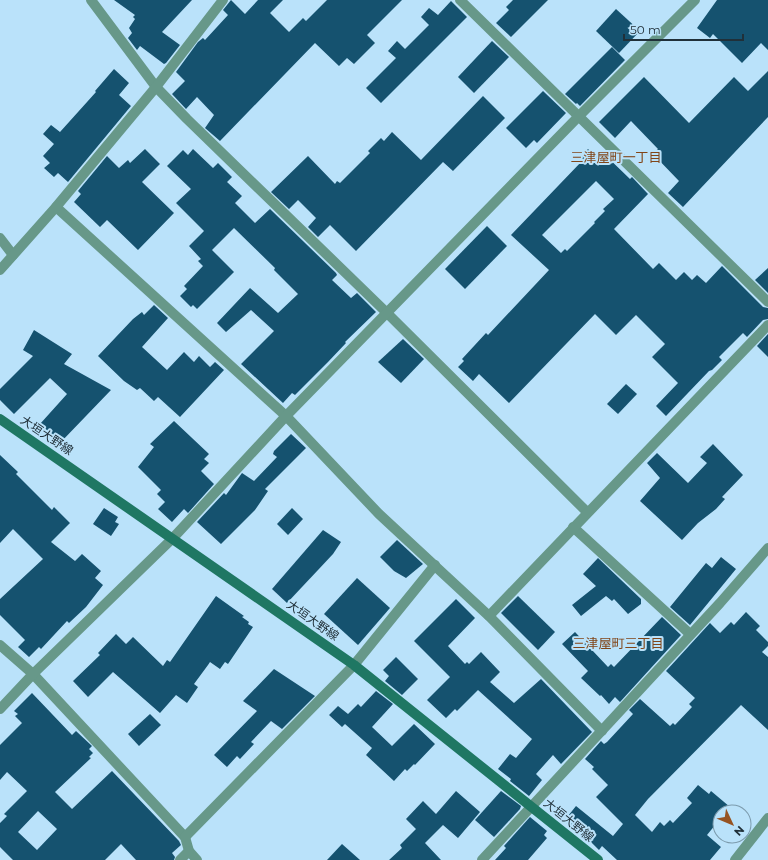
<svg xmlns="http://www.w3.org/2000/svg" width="768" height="860" font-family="Montserrat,'Noto Sans JP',sans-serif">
<rect width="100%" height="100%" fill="#bae2fa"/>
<!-- building -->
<g fill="#15526f" fill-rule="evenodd">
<polygon points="114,0 192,0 162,32 180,45 166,63 164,64 140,46 137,50 128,38 132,33 129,28 135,19 133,17 135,15"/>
<polygon points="231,0 245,14 258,0 283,0 270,13 289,32 303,18 306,21 327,0 402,0 367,35 375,43 354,64 347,58 339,66 315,43 220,141 205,128 214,115 197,97 186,109 172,94 185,81 176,72 198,42 203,38 205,40 228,15 223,10"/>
<polygon points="513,0 548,0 511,37 496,23 509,10 506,7"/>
<polygon points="717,0 768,0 768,50 761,43 742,63 713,34 710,38 697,28"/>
<polygon points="451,1 467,17 381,103 366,88 396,58 388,51 397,41 405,49 429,25 421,17 429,8 438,15"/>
<polygon points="616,9 640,31 619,53 596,31"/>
<polygon points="492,41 509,57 474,93 458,77"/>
<polygon points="612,47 625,60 580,106 577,103 576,104 565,94"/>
<polygon points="114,69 129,83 119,95 131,106 68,182 58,173 54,177 44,168 50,163 43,156 54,144 43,134 51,125 60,132 96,92 95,91"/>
<polygon points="768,71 768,117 683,207 668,193 679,181 653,154 658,149 631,121 615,138 599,122 644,77 689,123 734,77 748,91"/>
<polygon points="543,91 566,113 537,143 534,140 526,148 506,128"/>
<polygon points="483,96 505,118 453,171 443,162 356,251 330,225 318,237 308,227 316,218 298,200 289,209 271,192 308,156 335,184 337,181 340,183 370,153 368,151 381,138 384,141 392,132 421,160"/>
<polygon points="145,149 160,164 142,182 174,213 138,250 107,220 100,227 74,202 81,194 78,191 107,156 119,168 128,160 130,163"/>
<polygon points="193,149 213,168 218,163 232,177 227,182 242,196 235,203 255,223 270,209 336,273 337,275 332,280 351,298 357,293 376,312 345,342 346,343 328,362 295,395 292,393 283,403 241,364 274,331 251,310 226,332 217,323 250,288 278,313 298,294 274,270 275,268 234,228 212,250 234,272 197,309 193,305 191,307 180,296 187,289 184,286 203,266 198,261 201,259 189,246 204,231 176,203 191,189 167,166 183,150 188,155"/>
<path d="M588 149 595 156 600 150 630 179 632 177 648 194 614 229 653 269 659 263 676 280 684 272 692 280 697 275 706 283 722 266 763 307 768 308V319L763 320 747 337 743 333 719 357 722 360 712 370 709 371 666 416 656 406 678 383 652 357 665 344 636 315 616 335 595 314 509 403 479 374 473 381 458 367 464 361 462 359 486 333 488 335 549 270 511 235 582 161 579 159ZM596 181 614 199 603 209 605 211 594 222 595 223 567 251 565 249 561 253 542 235Z"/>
<polygon points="487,226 507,246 465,289 445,269"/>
<polygon points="768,268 768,293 755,280"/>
<polygon points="154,305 168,318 142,347 167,370 184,352 194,362 199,356 210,367 215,362 224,370 180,417 158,397 154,401 140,388 137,390 124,381 98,356 133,319 142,312 144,315"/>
<polygon points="34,330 72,354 64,364 111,390 60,443 40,424 67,394 50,378 14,414 0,400 0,389 33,356 23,350"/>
<polygon points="768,334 768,357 757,346"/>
<polygon points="403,339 424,359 401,383 378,362"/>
<polygon points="626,384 637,394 618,414 607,404"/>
<polygon points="174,421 209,454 204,459 209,463 201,471 214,484 188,513 184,509 172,522 158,509 165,502 157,494 161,490 138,467 154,447 150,444"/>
<polygon points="291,434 306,448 265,489 268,491 255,510 221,544 197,522 224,493 226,495 242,473 254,481 277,457 273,454 274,451"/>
<polygon points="713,444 743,475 722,497 725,499 716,509 698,523 682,540 640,501 660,478 647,463 657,453 688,483 707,463 700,457"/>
<polygon points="0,455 18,472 16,474 52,510 54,507 70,523 51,542 75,561 82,554 101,571 95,578 103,585 86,607 69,623 67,621 41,649 39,647 29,657 18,647 25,640 0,615 0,599 43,559 13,529 0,543"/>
<polygon points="104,508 118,517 115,522 119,524 111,536 93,524"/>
<polygon points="292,508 303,519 288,535 277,524"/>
<polygon points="323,530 341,542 333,554 287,603 272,589"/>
<polygon points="397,540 423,564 406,578 394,571 380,557"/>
<polygon points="721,557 736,569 690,625 670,607 706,563 712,568"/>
<polygon points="598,558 641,599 641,604 628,614 614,599 612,601 606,596 581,616 572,605 596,586 583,574"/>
<polygon points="357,578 390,608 358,645 324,614"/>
<polygon points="216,596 244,616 242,617 249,622 248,624 253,627 228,664 225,662 220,669 210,662 208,665 194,684 198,687 187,703 176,695 160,713 113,672 88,697 73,681 100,655 98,653 116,634 126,644 133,637 163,666 167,660 170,662"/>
<polygon points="518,596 555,632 538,650 501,613"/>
<polygon points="456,599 475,618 448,646 465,664 467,662 469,664 481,652 500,672 490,682 514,703 541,679 592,732 561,764 553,755 536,774 542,780 529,796 510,781 511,779 498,769 510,754 516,758 532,739 478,690 457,711 455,709 446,718 427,700 450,677 414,641"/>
<polygon points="746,612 760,626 756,630 768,642 768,646 762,652 768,657 768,730 741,705 648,799 635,815 652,832 660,822 664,826 670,820 673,823 692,803 687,798 698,785 709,794 711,791 730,807 726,812 720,812 720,819 707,835 721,847 710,860 617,860 602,846 599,850 588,839 587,841 564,821 576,806 613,836 623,824 596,797 608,785 592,769 594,767 585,759 601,741 604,744 607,742 633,714 629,710 640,699 670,726 673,723 675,725 692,707 689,704 695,698 666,671 710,623 720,633 731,622 734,625"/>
<polygon points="662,617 681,635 620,702 615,697 609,704 601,695 600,696 581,678 588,671 562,644 575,632 608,667 611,664 614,667"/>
<polygon points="396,657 418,679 402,695 385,681 389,676 383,670"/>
<polygon points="274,669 315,696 282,729 271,721 251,742 254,744 240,759 237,756 227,767 214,755 257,711 243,701"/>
<polygon points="376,691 393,704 372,727 392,746 414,724 435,744 415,765 414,764 407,771 405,769 394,781 366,755 372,748 345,724 342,727 329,715 338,706 348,714 358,704 361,707"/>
<path d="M32 693 72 735 76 731 92 746 89 749 93 753 89 757 91 758 55 792 72 809 112 771 179 841 181 845 172 853 175 857 174 860H136L121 844 105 860H13L0 847V823L7 816 4 814 27 791 7 772 0 780V745L22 723 15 716 18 714 14 711ZM38 811 57 829 37 850 18 832Z"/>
<polygon points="150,714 161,725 139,746 128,734"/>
<polygon points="456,791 480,812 458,838 443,825 425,843 441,860 389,860 402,848 400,845 416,829 406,819 423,801 436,814"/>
<polygon points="501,791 521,806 520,809 494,837 475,820"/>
<polygon points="530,817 547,831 544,835 547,838 528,860 495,860 506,848 504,846"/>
<polygon points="342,844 360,860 327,860"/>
</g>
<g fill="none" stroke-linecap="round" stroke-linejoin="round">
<!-- minor -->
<g stroke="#679889" stroke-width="10">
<polyline points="91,0 156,87 187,119 387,313 587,512"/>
<polyline points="460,0 768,302"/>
<polyline points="56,207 286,416 379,514 489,616 602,731"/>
<polyline points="0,238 13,255"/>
<polyline points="0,270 56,207 156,87 223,0"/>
<polyline points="573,527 690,634"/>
<polyline points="489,616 768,325"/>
<polyline points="0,645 33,674 185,837 189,851 197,860"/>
<polyline points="0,709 33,674 173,538 286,416 579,116 695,0"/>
<polyline points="185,837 354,665 435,565"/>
<polyline points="180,860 189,851"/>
<polyline points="482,860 720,603 768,548"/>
<polyline points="735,860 768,818"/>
</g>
<!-- secondary -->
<polyline stroke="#1f7763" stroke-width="10" points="0,419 354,665 598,860"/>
</g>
<g text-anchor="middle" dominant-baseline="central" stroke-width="4" stroke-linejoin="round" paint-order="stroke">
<!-- street labels -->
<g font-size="12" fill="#203039" stroke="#bae2fa">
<text transform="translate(47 435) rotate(34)">大垣大野線</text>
<text transform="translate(313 620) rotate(35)">大垣大野線</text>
<text transform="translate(569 820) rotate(39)">大垣大野線</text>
</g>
<!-- neighbourhood labels -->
<g font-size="13" fill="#814518" stroke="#bae2fa">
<text x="616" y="157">三津屋町一丁目</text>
<text x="618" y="643">三津屋町三丁目</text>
</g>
</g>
<!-- north arrow -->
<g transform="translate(732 824) rotate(134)"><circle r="19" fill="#bae2fa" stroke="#7c9bad"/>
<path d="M0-3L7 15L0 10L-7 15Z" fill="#965322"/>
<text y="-6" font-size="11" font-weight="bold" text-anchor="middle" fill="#203039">N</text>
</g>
<!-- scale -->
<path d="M624 34v6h119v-6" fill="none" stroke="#203039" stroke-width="2"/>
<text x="630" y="34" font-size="12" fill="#203039" stroke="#bae2fa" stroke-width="3" paint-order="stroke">50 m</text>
</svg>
